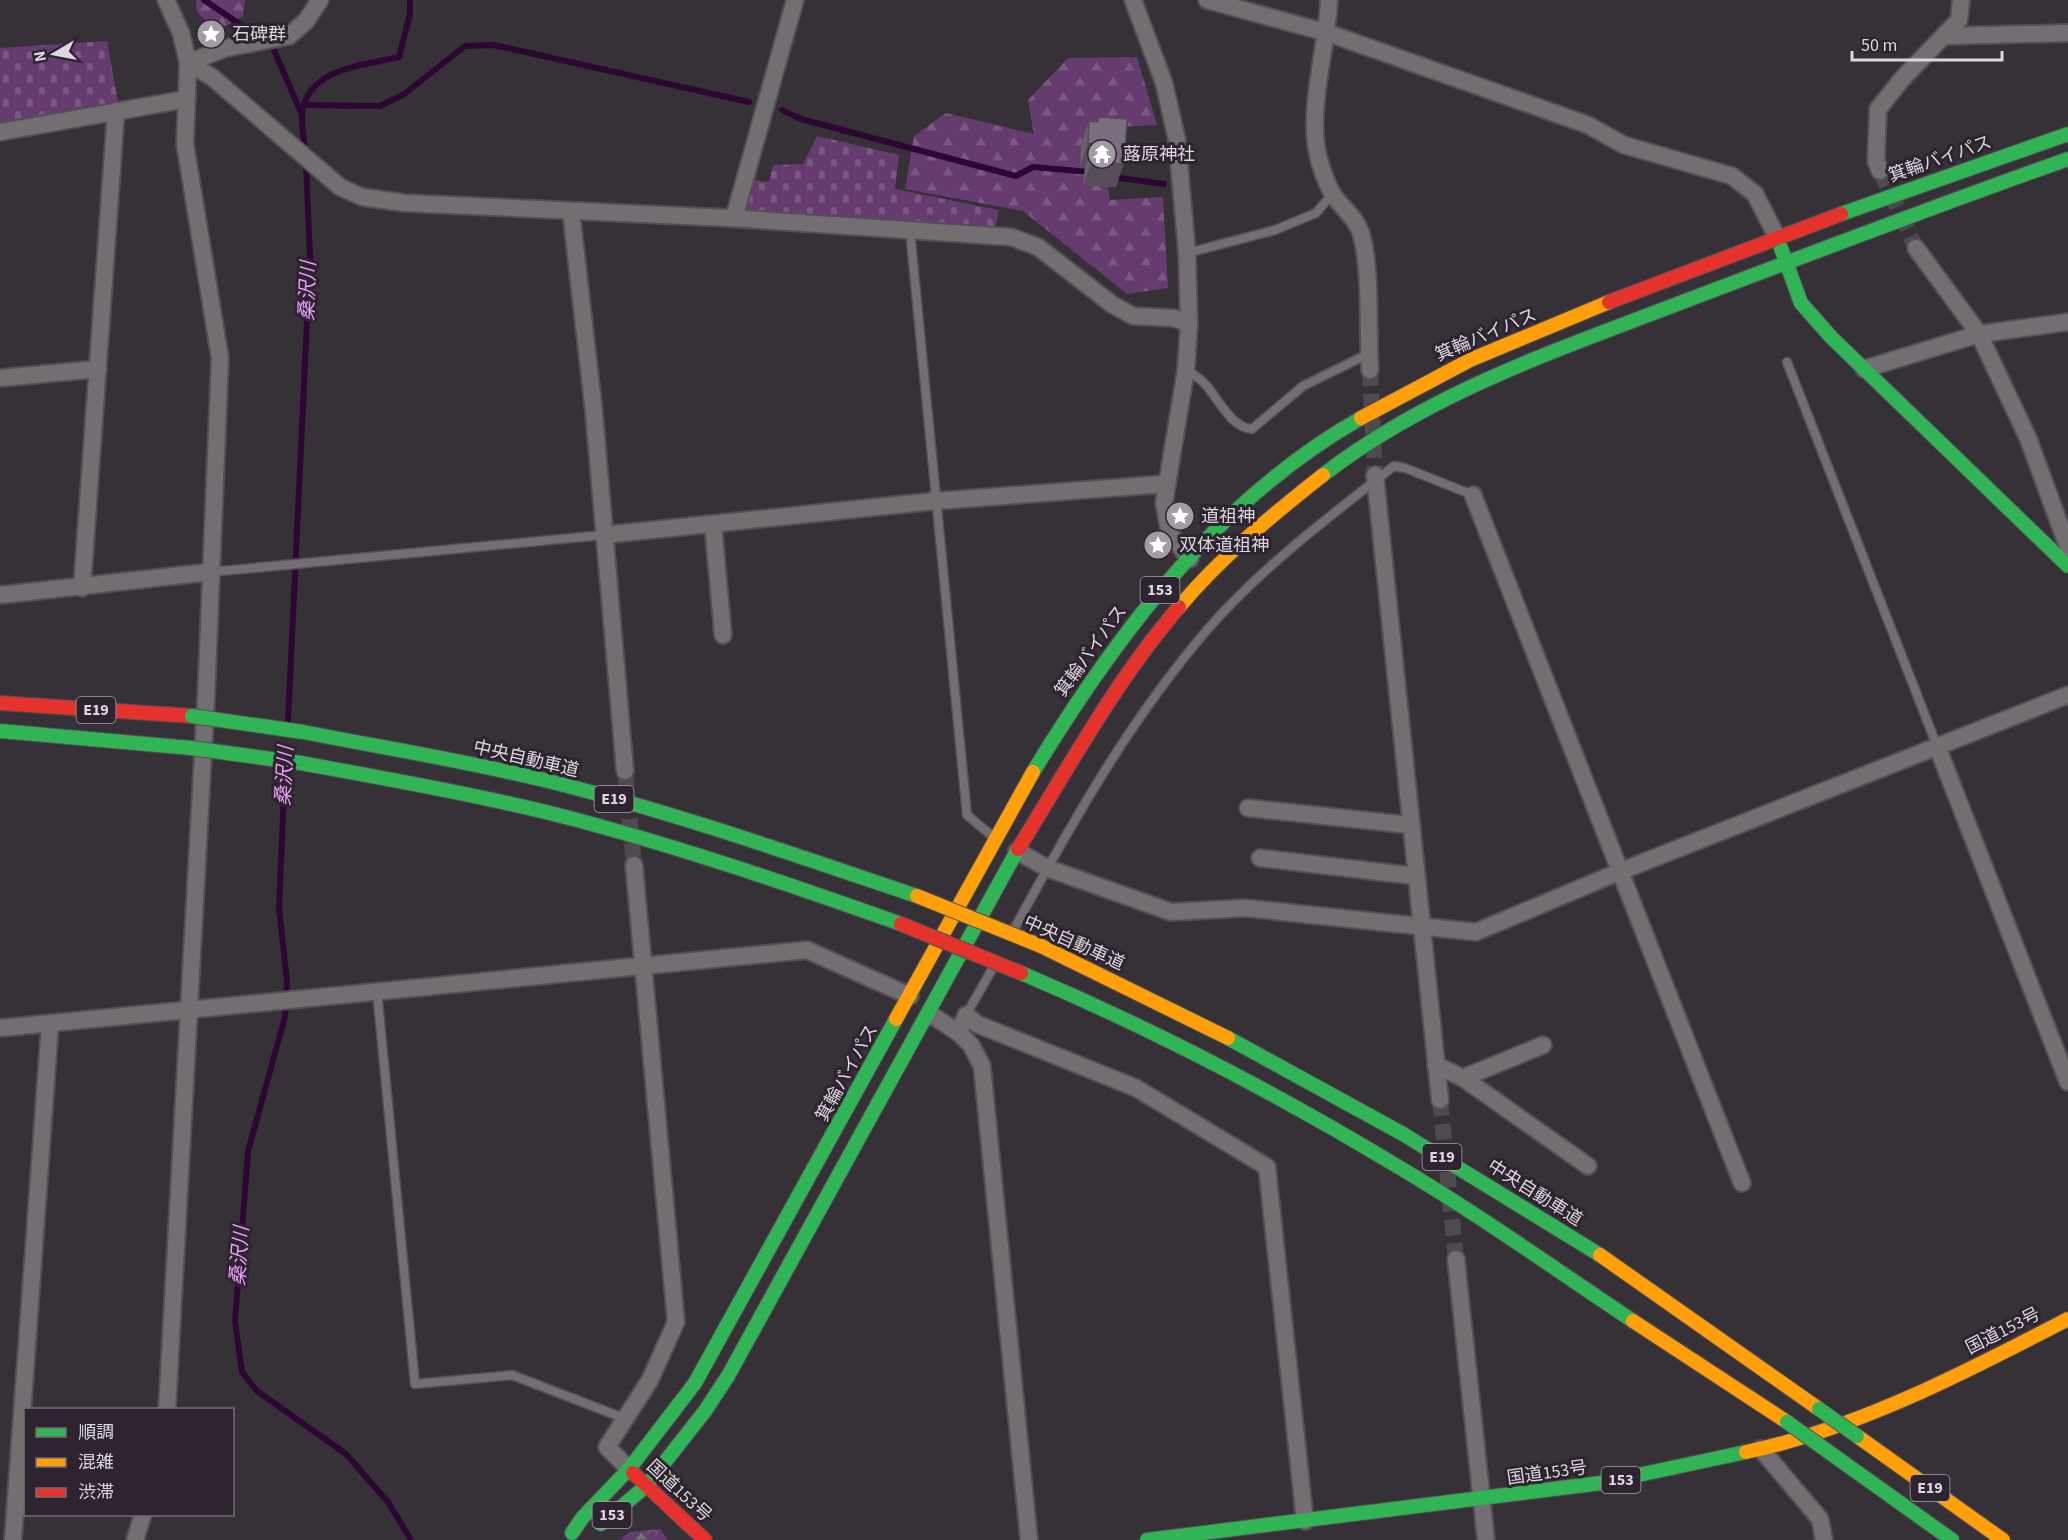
<svg xmlns="http://www.w3.org/2000/svg" width="2068" height="1540" font-family="'Source Sans 3','Noto Sans JP',sans-serif">
<defs>
<pattern id="forest-firs" width="22" height="20" patternUnits="userSpaceOnUse" patternTransform="scale(1.5)"><rect width="22" height="20" fill="#663b6f"/><path d="M5 1l3.5 6h-7zM16 11l3.5 6h-7z" fill="#7b5783"/></pattern>
<pattern id="cemetery-stones" width="16" height="16" patternUnits="userSpaceOnUse" patternTransform="scale(1.5)"><rect width="16" height="16" fill="#663b6f"/><path d="M2 7V4a2 2 0 0 1 4 0v3zM10 15v-3a2 2 0 0 1 4 0v3z" fill="#7b5783"/></pattern>
<pattern id="park-crowns" width="20" height="18" patternUnits="userSpaceOnUse" patternTransform="scale(1.5)"><rect width="20" height="18" fill="#663b6f"/><path d="M2 6a3 3 0 1 1 6 0M12 15a3 3 0 1 1 6 0" fill="none" stroke="#7b5783"/></pattern>
</defs>
<rect width="100%" height="100%" fill="#363137"/>
<!-- forest -->
<g fill="url(#forest-firs)">
<path d="M196 0H245L243 16C219 30 218 33 197 12Z"/>
<polygon points="1137,57 1157,125 1099,128 1110,200 1163,197 1168,288 1127,294 1023,211 905,189 914,136 946,113 1034,134 1028,100 1068,58"/>
</g>
<!-- cemetery -->
<g fill="url(#cemetery-stones)">
<polygon points="107,41 118,102 0,125 0,48"/>
<polygon points="817,136 899,155 895,189 999,210 995,230 744,214 753,180 769,182 773,165 803,164"/>
</g>
<!-- park -->
<polygon fill="url(#park-crowns)" points="660,1529 668,1540 620,1540 630,1532"/>
<g fill="none" stroke-linecap="round" stroke-linejoin="round">
<!-- stream -->
<g stroke="#2d0634" stroke-width="6">
<polyline points="204,0 253,33"/>
<polyline points="274,50 302,115"/>
<polyline points="305,105 380,106 403,95 465,46 494,45 749,102"/>
<polyline points="782,110 801,119 1016,176 1033,167 1089,172"/>
<path d="M305 153C305 141 301 127 302 115 306 68 362 66 399 57L410 14V0"/>
<polyline points="1120,178 1164,184"/>
<polyline points="288,722 310,257 306,163"/>
<polyline points="285,769 279,908 287,981 285,1017 248,1151 235,1322 242,1372 257,1391 346,1454 388,1502 411,1540"/>
</g>
<!-- street-tunnel -->
<g stroke="#4f4a50" stroke-width="16" stroke-dasharray="16 8" stroke-linecap="butt">
<polyline points="1880,171 1916,248"/>
<polyline points="1370,370 1375,475"/>
<polyline points="625,771 634,865"/>
<polyline points="1440,1100 1456,1259"/>
</g>
<!-- lane casing -->
<g stroke="#534f54" stroke-width="11">
<g id="lane">
<polyline points="910,231 967,815 991,835"/>
<polyline points="1187,253 1275,230 1316,213 1333,193"/>
<polyline points="1787,362 1937,746"/>
<path d="M1186 369C1192 374 1200 378 1205 384 1219 399 1230 427 1252 429L1303 386 1368 354"/>
<polyline points="210,572 603,535"/>
<path d="M1013 931C1070 826 1128 722 1207 630 1262 567 1329 517 1394 466L1405 468 1473 495"/>
<polyline points="377,991 415,1384 512,1375 626,1419"/>
<polyline points="966,1015 994,966"/>
</g>
</g>
<!-- street casing -->
<g stroke="#534f54" stroke-width="20">
<g id="street">
<polyline points="166,0 181,33 188,63 185,144 220,358 206,699 167,1410"/>
<polyline points="1133,0 1164,83 1177,140 1187,253 1189,323 1186,369 1164,503 1170,534 1190,559"/>
<polyline points="1207,0 1328,33 1588,125 1624,145 1732,176 1755,194 1778,239"/>
<path d="M1329 0C1327 51 1305 115 1320 163 1323 174 1330 192 1337 200 1346 211 1356 219 1361 233 1372 272 1367 329 1370 370"/>
<polyline points="1945,36 2068,33"/>
<polyline points="188,63 212,77 340,187 362,197 405,203 729,218 1011,237 1038,247 1113,305 1133,316 1173,318 1189,323"/>
<polyline points="188,63 226,48 289,36 306,21 320,0"/>
<polyline points="0,132 187,99"/>
<polyline points="1880,171 1876,161 1878,109 1902,79 1959,20 1961,0"/>
<polyline points="571,211 594,413 625,771"/>
<polyline points="734,218 795,0"/>
<polyline points="1916,248 1979,334 2028,438 2068,547"/>
<polyline points="1864,369 1979,334 2068,322"/>
<polyline points="0,378 98,369"/>
<polyline points="1375,475 1440,1100"/>
<polyline points="1473,495 1742,1183"/>
<polyline points="713,524 723,635"/>
<polyline points="603,535 935,501 1166,484"/>
<polyline points="82,588 116,111"/>
<polyline points="0,595 210,572"/>
<polyline points="1937,746 2068,1082"/>
<polyline points="1248,808 1410,825"/>
<polyline points="1017,851 1047,868 1171,912 1245,908 1476,932 1621,871 2068,695"/>
<polyline points="1260,858 1415,876"/>
<polyline points="930,1014 959,1033 966,1015 977,1024 1136,1088 1267,1167 1305,1521"/>
<polyline points="0,1028 807,950 910,996"/>
<polyline points="959,1033 971,1045 982,1066 1029,1540"/>
<polyline points="1436,1065 1463,1078 1588,1166"/>
<polyline points="1463,1078 1543,1045"/>
<polyline points="1456,1259 1486,1540"/>
<polyline points="1761,1449 1820,1519 1824,1540"/>
<polyline points="629,1469 607,1447 650,1380 676,1322 634,865"/>
<polyline points="13,1540 50,1024"/>
<polyline points="135,1540 143,1514"/>
</g>
</g>
<!-- fast casing -->
<g stroke="#534f54" stroke-width="16">
<g id="fast">
<polyline points="1841,214 2068,134"/>
<polyline points="1781,248 1801,303 1831,337 2068,566"/>
<path d="M1323 475C1426 395 1551 352 1672 306 1804 256 1935 206 2068 159"/>
<polyline points="0,731 191,748"/>
<path d="M303 732C385 748 467 761 548 781 673 812 795 855 917 896"/>
<path d="M301 763C393 780 486 796 577 820 686 849 794 886 901 924"/>
<path d="M1033 772C1117 634 1218 499 1361 418"/>
<path d="M1021 973C1151 1028 1276 1093 1397 1166 1478 1214 1555 1269 1633 1321"/>
<polyline points="1228,1038 1403,1134 1600,1255"/>
<polyline points="1826,1450 1952,1540"/>
<polyline points="601,1524 646,1486 705,1411 728,1376 1018,849"/>
<polyline points="572,1533 583,1517 629,1469 695,1383 896,1019"/>
<polyline points="1147,1540 1601,1483 1746,1452"/>
</g>
</g>
<!-- slow casing -->
<g stroke="#534f54" stroke-width="16">
<g id="slow">
<polyline points="1361,418 1470,360 1609,302"/>
<path d="M1179 607C1221 557 1271 516 1323 475"/>
<polyline points="1041,946 1228,1038"/>
<polyline points="896,1019 1033,772"/>
<polyline points="1600,1255 1819,1409"/>
<polyline points="1633,1321 1787,1422"/>
<polyline points="1857,1436 2003,1540"/>
<path d="M1746 1452C1857 1429 1968 1371 2068 1319"/>
</g>
</g>
<!-- jam casing -->
<g stroke="#534f54" stroke-width="16">
<g id="jam">
<polyline points="1609,302 1841,214"/>
<polyline points="0,703 192,716"/>
<path d="M1018 849C1069 767 1116 680 1179 607"/>
<polyline points="633,1473 705,1540"/>
</g>
</g>
<!-- lane -->
<use href="#lane" stroke="#726e72" stroke-width="8"/>
<!-- street -->
<use href="#street" stroke="#726e72" stroke-width="16"/>
<!-- fast -->
<use href="#fast" stroke="#30b455" stroke-width="14"/>
<!-- slow -->
<use href="#slow" stroke="#ff9f0a" stroke-width="14"/>
<!-- jam -->
<use href="#jam" stroke="#e5322d" stroke-width="14"/>
<!-- fast-bridge casing -->
<g stroke="#534f54" stroke-width="16" stroke-linecap="butt">
<g id="fast-bridge">
<polyline points="192,716 303,732"/>
<polyline points="191,748 301,763"/>
<polyline points="1819,1409 1857,1436"/>
<polyline points="1787,1422 1826,1450"/>
</g>
</g>
<!-- slow-bridge casing -->
<g stroke="#534f54" stroke-width="16" stroke-linecap="butt">
<polyline id="slow-bridge" points="917,896 1041,946"/>
</g>
<!-- jam-bridge casing -->
<g stroke="#534f54" stroke-width="16" stroke-linecap="butt">
<polyline id="jam-bridge" points="901,924 1021,973"/>
</g>
<!-- fast-bridge -->
<use href="#fast-bridge" stroke="#30b455" stroke-width="14"/>
<!-- slow-bridge -->
<use href="#slow-bridge" stroke="#ff9f0a" stroke-width="14"/>
<!-- jam-bridge -->
<use href="#jam-bridge" stroke="#e5322d" stroke-width="14"/>
</g>
<!-- wall -->
<polygon fill="#6a5f6c" points="1099,117 1116,187 1083,185 1085,167 1080,166 1081,144 1089,121 1097,122"/>
<!-- shaded-wall -->
<g fill="#564d58">
<polygon points="1088,143 1093,144 1085,167 1080,166"/>
<polygon points="1092,162 1124,164 1116,187 1083,185"/>
</g>
<!-- building -->
<g fill="#7b6e7e" stroke="#564d58" stroke-width="1.5">
<polygon points="1099,117 1127,119 1124,164 1092,162 1093,144 1088,143 1089,121 1098,122"/>
<polygon points="641,1532 649,1540 634,1540"/>
</g>
<!-- icons -->
<defs>
<g id="sight-disc" transform="scale(1.5)"><circle r="9.5" fill="#a29ca4" stroke="#2e2430"/><path d="M0-6L1.8-2.2L6-1.7L2.9 1.2L3.7 5.4L0 3.3L-3.7 5.4L-2.9 1.2L-6-1.7L-1.8-2.2Z" fill="#fff"/></g>
<g id="temple-disc" transform="scale(1.5)"><circle r="9.5" fill="#a29ca4" stroke="#2e2430"/><path d="M0-6L5-2H3V0L6.5 2.5H4V6H1.5V3h-3V6H-4V2.5H-6.5L-3 0V-2H-5Z" fill="#fff"/></g>
</defs>
<g fill-rule="evenodd">
<use href="#sight-disc" x="211" y="34"/>
<use href="#temple-disc" x="1102" y="154"/>
<use href="#sight-disc" x="1180" y="516"/>
<use href="#sight-disc" x="1158" y="545"/>
</g>
<g text-anchor="middle" dominant-baseline="central" stroke-width="6" stroke-linejoin="round" paint-order="stroke">
<!-- shield labels -->
<g fill="#2e2430" stroke="#a8a1aa" stroke-width="1.5">
<rect x="1140.5" y="577" width="39" height="26" rx="4.5"/>
<rect x="76.5" y="697" width="39" height="26" rx="4.5"/>
<rect x="594.5" y="786" width="39" height="26" rx="4.5"/>
<rect x="1422.5" y="1144" width="39" height="26" rx="4.5"/>
<rect x="1601.5" y="1467" width="39" height="26" rx="4.5"/>
<rect x="1910.5" y="1475" width="39" height="26" rx="4.5"/>
<rect x="592.5" y="1502" width="39" height="26" rx="4.5"/>
</g>
<g font-size="16" font-weight="bold" fill="#dcd6de">
<text x="1160" y="590">153</text>
<text x="96" y="710">E19</text>
<text x="614" y="799">E19</text>
<text x="1442" y="1157">E19</text>
<text x="1621" y="1480">153</text>
<text x="1930" y="1488">E19</text>
<text x="612" y="1515">153</text>
</g>
<!-- poi labels -->
<g font-size="18" fill="#dcd6de" stroke="#2e2430" text-anchor="start">
<text x="232" y="34">石碑群</text>
<text x="1123" y="154">蕗原神社</text>
<text x="1201" y="516">道祖神</text>
<text x="1179" y="545">双体道祖神</text>
</g>
<!-- street labels -->
<g font-size="18" fill="#dcd6de" stroke="#2e2430">
<text transform="translate(1940 159) rotate(-19)">箕輪バイパス</text>
<text transform="translate(1486 335) rotate(-23)">箕輪バイパス</text>
<text transform="translate(1091 651) rotate(-54)">箕輪バイパス</text>
<text transform="translate(526 759) rotate(13)">中央自動車道</text>
<text transform="translate(1074 943) rotate(24)">中央自動車道</text>
<text transform="translate(847 1073) rotate(-61)">箕輪バイパス</text>
<text transform="translate(1535 1193) rotate(32)">中央自動車道</text>
<text transform="translate(2003 1331) rotate(-27)">国道153号</text>
<text transform="translate(1547 1473) rotate(-8)">国道153号</text>
<text transform="translate(679 1491) rotate(43)">国道153号</text>
</g>
<!-- water labels -->
<g font-size="20" font-style="italic" fill="#ea9dfa" stroke="#2e2430">
<text transform="translate(308 291) rotate(-88)">桑沢川</text>
<text transform="translate(285 776) rotate(-87)">桑沢川</text>
<text transform="translate(240 1256) rotate(-86)">桑沢川</text>
</g>
</g>
<!-- legend -->
<rect x="24" y="1408" width="210" height="108" fill="#2e2430" stroke="#746b76" stroke-width="1.5"/>
<rect x="36" y="1428" width="30" height="9" fill="#30b455" stroke="#746b76" stroke-width="1.5"/>
<text x="78" y="1438" font-size="18" fill="#dcd6de">順調</text>
<rect x="36" y="1458" width="30" height="9" fill="#ff9f0a" stroke="#746b76" stroke-width="1.5"/>
<text x="78" y="1468" font-size="18" fill="#dcd6de">混雑</text>
<rect x="36" y="1488" width="30" height="9" fill="#e5322d" stroke="#746b76" stroke-width="1.5"/>
<text x="78" y="1498" font-size="18" fill="#dcd6de">渋滞</text>
<!-- north arrow -->
<g transform="translate(54 54) rotate(260)" stroke="#2e2430" stroke-width="4.5" paint-order="stroke">
<path d="M0-4.5L10 22L0 15L-10 22Z" fill="#dcd6de"/>
<text y="-9" font-size="16" font-weight="bold" text-anchor="middle" fill="#dcd6de">N</text>
</g>
<!-- scale -->
<path d="M1852 51v9h150v-9" fill="none" stroke="#dcd6de" stroke-width="3"/>
<text x="1861" y="51" font-size="18" fill="#dcd6de" stroke="#2e2430" stroke-width="4.5" paint-order="stroke">50 m</text>
</svg>
